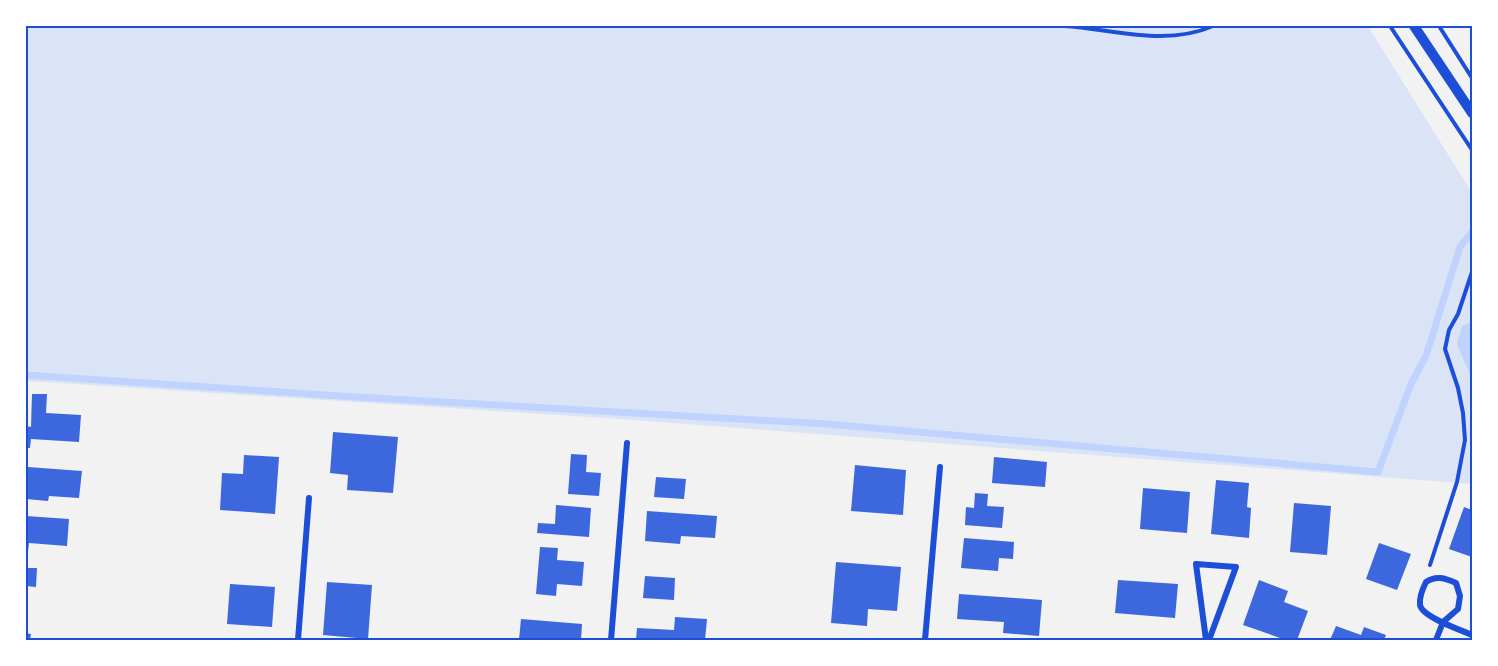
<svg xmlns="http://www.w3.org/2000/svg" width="1498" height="666" font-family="'Roboto Condensed',sans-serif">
<rect width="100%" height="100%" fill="#f2f2f2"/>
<!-- green -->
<polygon fill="#dbe4f7" points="26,26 1368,26 1472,193 1472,484 620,419 26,381"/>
<!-- water -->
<polygon fill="#bfd3fe" points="1472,322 1472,379 1457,344 1462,326"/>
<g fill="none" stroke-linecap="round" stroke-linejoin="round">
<!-- stream -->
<polyline stroke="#bfd3fe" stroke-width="7" points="26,375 356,397 827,424 1378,472 1411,384 1426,356 1460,247 1472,232"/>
</g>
<!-- building -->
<g fill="#3d67dc">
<polygon points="32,394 47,394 46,413 81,415 79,442 31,439 30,448 26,448 26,426 31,427"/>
<polygon points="333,432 398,437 393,493 347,490 348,475 330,473"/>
<polygon points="571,454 587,455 586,472 601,473 599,496 568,494"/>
<polygon points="244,455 279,457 275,514 220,510 222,473 243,474"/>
<polygon points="994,457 1047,462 1045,487 992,483"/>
<polygon points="855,465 906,470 903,515 851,511"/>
<polygon points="28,467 82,471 79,498 49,496 48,501 26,499 26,475 28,475"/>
<polygon points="656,477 686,479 684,499 654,497"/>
<polygon points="1216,480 1249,483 1247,507 1251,508 1249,538 1211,534"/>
<polygon points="1143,488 1190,492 1187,533 1140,529"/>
<polygon points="975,493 988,494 987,506 1004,507 1002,528 965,525 966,507 974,508"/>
<polygon points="1294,503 1331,506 1327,555 1290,552"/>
<polygon points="556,505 591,508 589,537 537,533 538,523 555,524"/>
<polygon points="1464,507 1472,510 1472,557 1449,549"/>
<polygon points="647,511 717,516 715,538 681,536 680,544 645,541"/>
<polygon points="26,516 69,519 67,546 29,543 28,551 26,551"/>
<polygon points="964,538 1014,542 1013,559 999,558 998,571 961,568"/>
<polygon points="1379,543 1411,554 1397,590 1366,579"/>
<polygon points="540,547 558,548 557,560 584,562 582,586 557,584 556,596 536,594"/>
<polygon points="836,562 901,567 897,611 868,609 867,626 831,623"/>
<polygon points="26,568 37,568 36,587 26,586"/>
<polygon points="645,576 675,578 674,600 643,598"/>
<polygon points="1118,580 1178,584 1175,618 1115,613"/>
<polygon points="1259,580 1288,591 1284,602 1308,611 1297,640 1286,640 1243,625"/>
<polygon points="327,582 372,585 368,639 323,635"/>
<polygon points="230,584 275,587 272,627 227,624"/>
<polygon points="959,594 1042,600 1039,636 1003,633 1004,622 957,619"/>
<polygon points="675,617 707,619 705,640 636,640 637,628 674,630"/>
<polygon points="521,619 582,624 581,640 519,640"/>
<polygon points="1336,626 1361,635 1364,627 1386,635 1384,640 1330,640"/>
<polygon points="26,633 31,634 30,640 26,640"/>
</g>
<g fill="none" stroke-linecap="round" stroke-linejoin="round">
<!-- path -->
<g stroke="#1d4ed8" stroke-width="4">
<path d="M1064 26C1113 29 1165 47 1213 26"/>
<polyline points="1390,26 1472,150"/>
<polyline points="1439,26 1472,78"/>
<polyline points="1430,565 1457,482 1465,440 1463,413 1458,388 1445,349 1449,330 1458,314 1472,272"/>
</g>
<!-- minor -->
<g stroke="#1d4ed8" stroke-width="6">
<polyline points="298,640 309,498"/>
<polyline points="611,640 627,443"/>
<polyline points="925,640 940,467"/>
<polyline points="1206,640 1196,564 1236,567 1209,640"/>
<path d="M1436 640 1443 622 1458 609 1460 596 1456 583C1445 578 1436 575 1426 582 1423 588 1419 597 1420 605 1422 617 1461 630 1472 635"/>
</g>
<!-- tertiary -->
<polyline stroke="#1d4ed8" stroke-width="10" points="1414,26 1472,113"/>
</g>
<!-- border -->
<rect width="1498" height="666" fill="none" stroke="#ffffff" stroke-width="54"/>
<rect x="27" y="27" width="1444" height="612" fill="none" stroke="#1d4ed8" stroke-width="2"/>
</svg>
